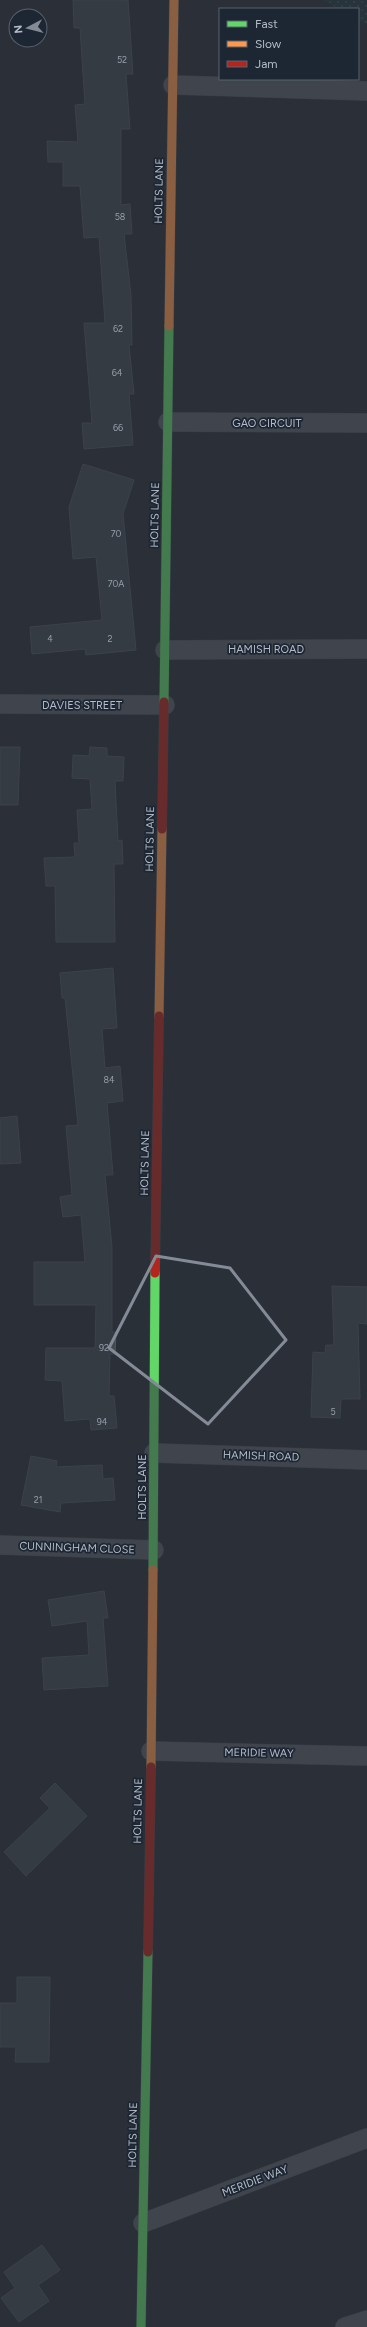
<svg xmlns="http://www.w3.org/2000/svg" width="367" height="2327" font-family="Figtree,sans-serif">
<defs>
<pattern id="park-dots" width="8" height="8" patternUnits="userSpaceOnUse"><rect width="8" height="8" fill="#273a3e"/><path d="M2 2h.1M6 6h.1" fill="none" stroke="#445559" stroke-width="1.8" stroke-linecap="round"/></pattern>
</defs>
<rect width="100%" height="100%" fill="#2a3038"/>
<!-- park -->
<polygon fill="url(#park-dots)" points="323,0 367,0 367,25 358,20 358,9 339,9"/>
<!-- building -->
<g fill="#444950" stroke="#52575f">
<polygon points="73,0 128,0 133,74 126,74 130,129 121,129 121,205 130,204 132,234 124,234 131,295 132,345 129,345 134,394 129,394 133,445 84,449 82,423 92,423 84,323 105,323 99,237 84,238 80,186 63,186 63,162 48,162 47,141 78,142 75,105 85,104 80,28 74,28"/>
<polygon points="83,464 134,480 123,514 136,650 86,655 85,649 32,654 30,627 102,620 96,557 73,559 69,507"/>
<polygon points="0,747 20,747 18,805 0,805"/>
<polygon points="90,747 107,748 107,756 124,757 123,781 115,781 118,841 122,840 123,864 114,864 115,942 56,942 55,886 46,886 44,858 75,857 74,843 79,843 77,810 92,809 90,779 72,778 73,755 89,756"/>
<polygon points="113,968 117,1028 102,1029 105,1068 120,1066 123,1101 107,1103 113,1175 105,1175 112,1247 112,1332 116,1332 115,1354 110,1354 109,1396 114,1396 117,1428 91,1430 90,1419 65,1421 62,1381 45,1380 46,1348 95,1348 96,1305 34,1305 34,1262 85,1262 81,1215 63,1217 60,1197 72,1195 66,1126 78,1125 65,998 62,998 60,973"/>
<polygon points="17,1116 21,1163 0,1164 0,1118"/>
<polygon points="332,1286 367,1287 367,1324 358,1323 360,1399 341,1399 340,1418 311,1417 313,1352 325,1353 326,1345 334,1345"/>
<polygon points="31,1456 57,1461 56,1467 102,1465 103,1479 113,1478 115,1500 61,1503 60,1512 21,1505"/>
<polygon points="104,1591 108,1618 103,1618 108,1686 44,1690 42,1658 89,1655 87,1621 52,1626 48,1600"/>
<polygon points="55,1783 87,1816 26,1876 4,1852 50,1808 40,1798"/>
<polygon points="17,1977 50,1977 49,2062 15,2062 16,2047 0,2047 0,2003 17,2003"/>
<polygon points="42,2245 60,2270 38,2285 49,2301 19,2322 1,2298 15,2288 4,2272"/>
</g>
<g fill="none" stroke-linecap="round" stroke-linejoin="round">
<!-- street casing -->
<g stroke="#484c53" stroke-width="20">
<g id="street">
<polyline points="173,85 367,91"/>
<polyline points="168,422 367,423"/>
<polyline points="165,650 367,649"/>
<polyline points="0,704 165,705"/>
<polyline points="154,1453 367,1460"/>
<polyline points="0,1545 154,1550"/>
<polyline points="151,1751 367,1756"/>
<polyline points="143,2223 367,2138"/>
<polyline points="345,2327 367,2320"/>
</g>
</g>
<!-- fast casing -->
<g stroke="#484c53" stroke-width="10">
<g id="fast">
<polyline points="164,702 169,326"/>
<polyline points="153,1570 155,1273"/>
<polyline points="141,2327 148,1952"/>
</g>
</g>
<!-- slow casing -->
<g stroke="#484c53" stroke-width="10">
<g id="slow">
<polyline points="169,326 174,0"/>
<polyline points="159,1016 162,829"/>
<polyline points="151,1767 153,1570"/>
</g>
</g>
<!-- jam casing -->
<g stroke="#484c53" stroke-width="10">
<g id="jam">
<polyline points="162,829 164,702"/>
<polyline points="155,1273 159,1016"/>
<polyline points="148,1952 151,1767"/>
</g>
</g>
<!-- street -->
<use href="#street" stroke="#5a5e66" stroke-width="19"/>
<!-- fast -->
<use href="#fast" stroke="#63d668" stroke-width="9"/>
<!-- slow -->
<use href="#slow" stroke="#ff974d" stroke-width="9"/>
<!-- jam -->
<use href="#jam" stroke="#b3261e" stroke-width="9"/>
</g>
<!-- marked area -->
<path d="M0 0H367V2327H0ZM156 1256 230 1268 286 1340 208 1424 109 1348Z" fill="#2a3038" fill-opacity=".55" fill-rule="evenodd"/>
<path fill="none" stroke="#848b96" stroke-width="3" stroke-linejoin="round" d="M156 1256 230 1268 286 1340 208 1424 109 1348Z"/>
<g text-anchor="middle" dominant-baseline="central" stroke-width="3.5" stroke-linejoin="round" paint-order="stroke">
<!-- number labels -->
<g font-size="9" fill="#989fab">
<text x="122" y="59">52</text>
<text x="120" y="216">58</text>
<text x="118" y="328">62</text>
<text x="117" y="372">64</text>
<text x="118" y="427">66</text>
<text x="116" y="533">70</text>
<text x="116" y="583">70A</text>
<text x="50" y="638">4</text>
<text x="110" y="638">2</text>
<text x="109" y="1079">84</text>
<text x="104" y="1347">92</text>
<text x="333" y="1411">5</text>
<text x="102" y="1421">94</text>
<text x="38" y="1499">21</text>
</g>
<!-- street labels -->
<g font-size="11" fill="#b4bcc9" stroke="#1d2633">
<text transform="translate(159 191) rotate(-89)">HOLTS LANE</text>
<text x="267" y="423">GAO CIRCUIT</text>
<text transform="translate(155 515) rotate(-89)">HOLTS LANE</text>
<text x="266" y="649">HAMISH ROAD</text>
<text x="82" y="705">DAVIES STREET</text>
<text transform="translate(150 839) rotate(-89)">HOLTS LANE</text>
<text transform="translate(145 1163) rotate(-89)">HOLTS LANE</text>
<text transform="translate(261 1456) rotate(2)">HAMISH ROAD</text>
<text transform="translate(142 1487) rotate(-90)">HOLTS LANE</text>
<text transform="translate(77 1548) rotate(2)">CUNNINGHAM CLOSE</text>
<text transform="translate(259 1753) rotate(1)">MERIDIE WAY</text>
<text transform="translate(138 1811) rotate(-89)">HOLTS LANE</text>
<text transform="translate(133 2135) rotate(-89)">HOLTS LANE</text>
<text transform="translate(255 2181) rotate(-21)">MERIDIE WAY</text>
</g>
</g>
<!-- legend -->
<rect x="219" y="8" width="140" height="72" fill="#1d2633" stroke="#59626f"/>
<rect x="227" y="21" width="20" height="6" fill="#63d668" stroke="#59626f"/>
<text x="255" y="28" font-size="12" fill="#b4bcc9">Fast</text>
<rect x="227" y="41" width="20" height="6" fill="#ff974d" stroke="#59626f"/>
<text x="255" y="48" font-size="12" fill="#b4bcc9">Slow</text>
<rect x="227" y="61" width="20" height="6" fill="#b3261e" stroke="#59626f"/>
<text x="255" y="68" font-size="12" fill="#b4bcc9">Jam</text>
<!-- north arrow -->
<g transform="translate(28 28) rotate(263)"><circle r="19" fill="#1d2633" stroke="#59626f"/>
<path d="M0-3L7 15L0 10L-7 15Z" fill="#848b96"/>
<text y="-6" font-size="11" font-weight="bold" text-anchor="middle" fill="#b4bcc9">N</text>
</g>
</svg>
